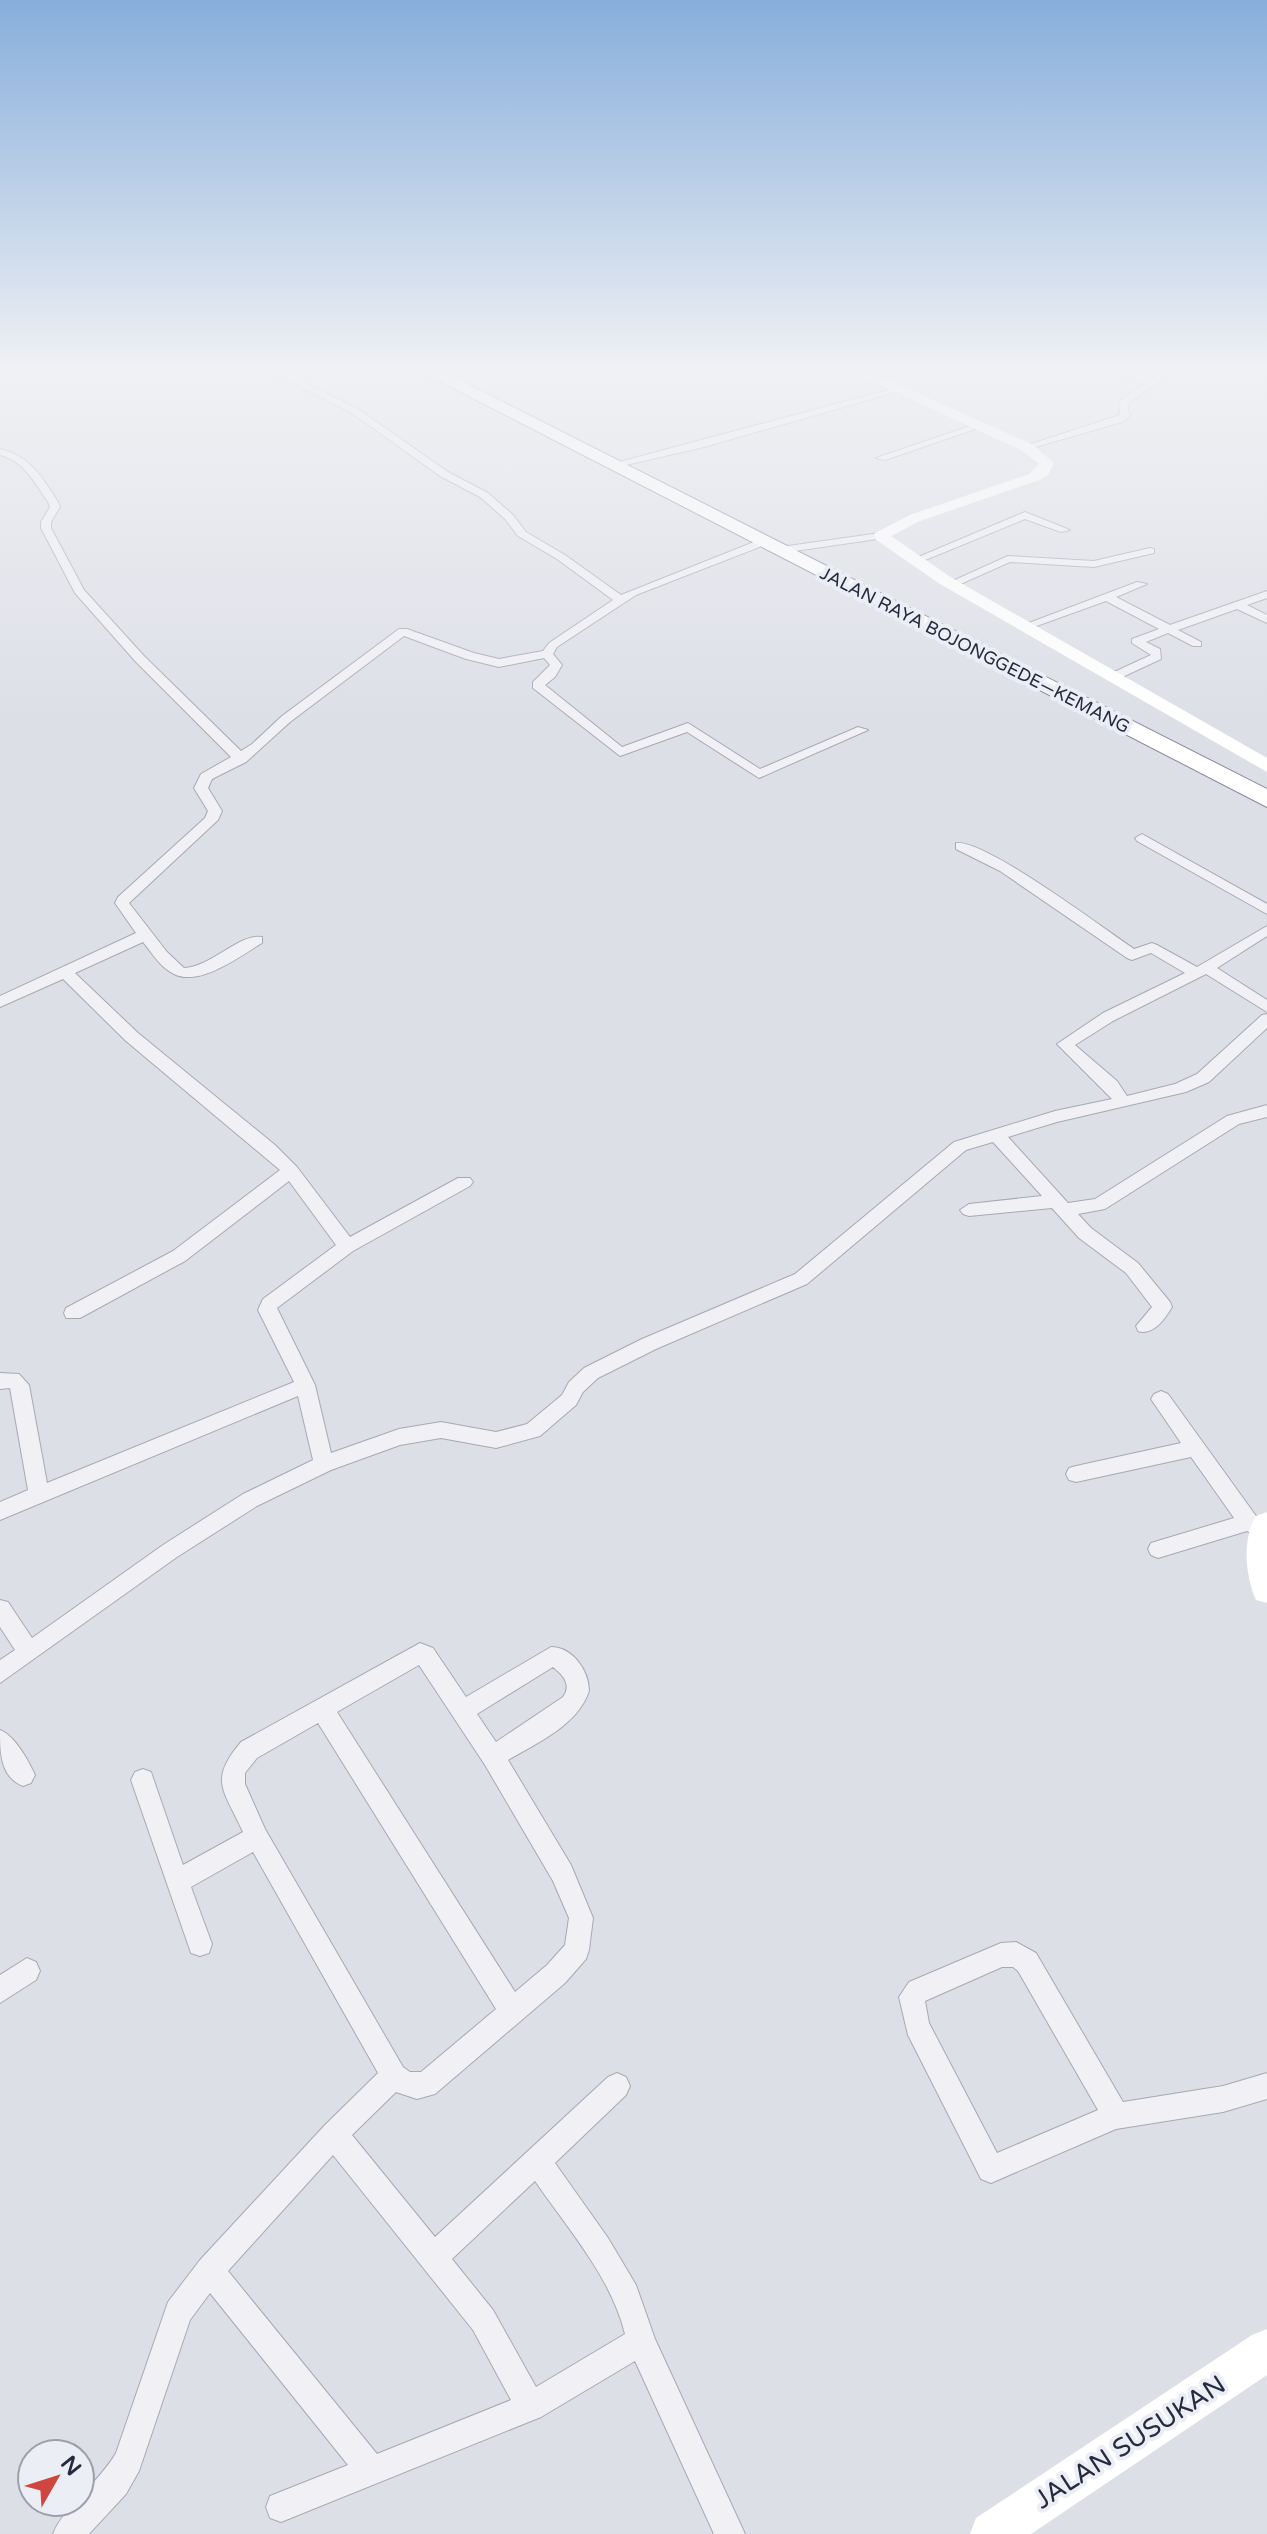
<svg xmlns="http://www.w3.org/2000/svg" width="1267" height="2534" font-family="'Varela Round',sans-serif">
<rect width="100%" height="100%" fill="#dddfe7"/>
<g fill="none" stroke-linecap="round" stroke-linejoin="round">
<!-- street casing -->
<g stroke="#a6a9b4" stroke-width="2">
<g id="street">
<path d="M268 370H279L358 409 448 472 488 493 513 515 526 532 565 555 621 595 759 540H767V544L636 595 557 647 553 654 562 665 555 677 545 685 622 747 688 723 760 769 858 727 868 730 759 778 687 732 620 756 533 688V682L550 665 544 658 499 667 466 659 404 636 290 722 246 762 212 779 208 788 222 811 218 820 129 903 167 952 184 968C211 967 240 933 262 937V943C240 956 200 987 174 974 161 968 152 953 143 942L75 973 138 1033 275 1145 297 1167 350 1237 458 1178H470L473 1182 470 1186 353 1251 277 1308 315 1385 331 1453 399 1429 441 1422 496 1432 527 1424 562 1395 569 1382 584 1368 642 1339 795 1274 954 1142 1055 1111 1112 1099 1057 1044 1103 1013 1185 973 1151 953 1132 960 1127 958 1000 871 956 849V843C985 839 1104 929 1134 949L1152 943 1157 945 1197 967 1267 926V936L1217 968 1267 1000V1012L1206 974 1113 1021 1075 1045 1117 1081 1127 1096 1175 1084 1197 1074 1262 1015 1267 1014V1028L1209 1082 1186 1092 1057 1122 1008 1137 1068 1203 1095 1199 1227 1116 1267 1105V1117L1239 1124 1105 1209 1078 1214 1091 1228 1138 1263 1170 1302 1172 1307C1165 1319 1153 1336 1138 1331L1136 1326 1152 1307 1126 1273 1079 1238 1052 1208 969 1216 963 1214 960 1210 969 1204 1042 1196 993 1142 966 1150 807 1284 656 1349 598 1378 583 1392 576 1405 540 1436 496 1448 441 1438 400 1445 331 1470 257 1506 177 1557 0 1683V1660L15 1650 0 1627V1600L8 1602 32 1638 163 1545 243 1494 313 1460 298 1396 0 1520V1502L28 1490 10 1388 0 1389V1373L19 1374 29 1385 47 1483 294 1382 258 1310 263 1299 336 1245 289 1181 185 1261 80 1318H66L64 1313 66 1308 173 1251 280 1170 126 1041 63 979 0 1007V996L136 933 115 903 118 897 205 818 208 811 194 788 201 774 231 757 136 662 75 593 41 528V522L50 507 48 502C35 483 24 461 0 455V449C30 456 42 477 58 502L60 507 51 522V528L84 590 144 656 241 751 252 744 282 716 399 629H407L474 653 499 659 543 651 549 643 613 600 557 559 518 536 505 519 480 497 440 476 352 413Z"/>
<polygon points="1111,370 1124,370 1151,379 1165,370 1176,370 1127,404 1130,416 1122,422 1025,450 1025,446 1120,415 1119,401 1145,384"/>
<polygon points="895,388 903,390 704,447 613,468 608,465"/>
<polygon points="976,424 984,426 885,460 876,458"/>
<polygon points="1025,512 1070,530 1061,532 1025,519 918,563 909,561"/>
<polygon points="880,533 885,536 884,538 781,553 776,550 781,547"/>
<polygon points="1150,548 1154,549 1154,553 1094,567 1010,562 956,586 946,584 1008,556 1094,561"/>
<polygon points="1137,582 1147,584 1116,597 1170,625 1267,591 1267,598 1247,605 1267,615 1267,623 1237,609 1178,630 1201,642 1201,646 1193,646 1168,633 1146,642 1160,649 1161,659 1116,680 1112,679 1112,673 1151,655 1132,643 1132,639 1159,629 1106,601 1031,628 1021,626"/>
<polygon points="1142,834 1267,904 1267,914 1137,841 1135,838"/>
<polygon points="1161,1391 1168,1394 1256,1516 1267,1523 1267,1538 1263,1540 1247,1531 1158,1558 1151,1555 1148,1549 1151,1543 1234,1518 1191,1457 1076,1482 1069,1480 1066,1474 1069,1468 1076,1466 1181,1443 1151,1399 1154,1394"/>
<path d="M420 1643 433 1648 466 1697 551 1647C572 1647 589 1670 589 1691 578 1725 537 1743 508 1760L571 1865 593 1918 589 1950 586 1959 565 1983 435 2094 417 2099 396 2092 352 2135 435 2237 608 2077 617 2073 626 2077 630 2086 626 2095 555 2163 608 2238 636 2285 655 2339 745 2534H714L635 2361 541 2417 281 2522 270 2518 266 2507 270 2496 348 2465 210 2293 190 2320 139 2471 126 2494 89 2534H53C64 2506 98 2484 116 2453L168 2302 200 2260 325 2125 378 2073 253 1852 191 1887 212 1944 209 1953 200 1956 191 1953 131 1780 135 1772 143 1769 151 1772 183 1865 243 1832C224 1790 208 1781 241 1742ZM419 1665 485 1765 553 1881 569 1918 565 1945 547 1965 515 1992 337 1712ZM553 1667C563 1675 572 1685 563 1697L496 1742 477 1714ZM318 1723 496 2009 421 2072H410L403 2067 265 1829 245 1784V1773L257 1758ZM333 2155 473 2330 511 2400 377 2454 228 2271ZM535 2181C568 2229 611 2277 625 2334L536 2387 493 2310 452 2259Z"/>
<path d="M0 1730C15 1736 28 1760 35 1775L31 1783 23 1786C0 1777 0 1752 0 1730Z"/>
<path d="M1016 1942 1036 1953 1123 2102 1223 2086 1267 2073V2099L1223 2112 1116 2129 991 2183 981 2179 908 2035 899 1997 909 1982 1001 1943ZM1002 1967H1013L1018 1971 1098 2110 997 2153 929 2023 925 2001Z"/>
<polygon points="27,1958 36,1962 40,1971 36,1980 0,2003 0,1975"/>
</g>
</g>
<!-- highway casing -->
<g stroke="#84899e" stroke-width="2">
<polygon id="highway" points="418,370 440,370 1267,789 1267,807"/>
</g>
<!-- street -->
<use href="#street" fill="#f0f0f5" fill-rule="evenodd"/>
<!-- secondary -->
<g fill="#fff" fill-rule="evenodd">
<polygon points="848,370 866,370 1033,445 1054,463 1048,475 1039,480 920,521 891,536 952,578 1267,758 1267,772 940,584 875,539 875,533 910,515 1029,474 1039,464 1023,451"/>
<path d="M1267 1512V1603L1256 1600C1245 1576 1242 1538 1256 1516Z"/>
<polygon points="1267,2329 1267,2375 1031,2534 970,2534 976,2518 1252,2335"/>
</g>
<!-- highway -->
<use href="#highway" fill="#fff" fill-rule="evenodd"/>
</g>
<!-- sky -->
<linearGradient id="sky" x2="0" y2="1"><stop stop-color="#87aedb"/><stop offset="0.51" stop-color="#f0f1f4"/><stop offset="1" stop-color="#f0f1f4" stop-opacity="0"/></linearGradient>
<rect width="1267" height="725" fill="url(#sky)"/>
<g text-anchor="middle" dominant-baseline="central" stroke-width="8" stroke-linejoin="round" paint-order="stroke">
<!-- far-street labels -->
<g font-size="18" fill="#262a3e" stroke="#eceef5">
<text transform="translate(975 650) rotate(27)">JALAN RAYA BOJONGGEDE—KEMANG</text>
</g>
<!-- near-street labels -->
<g font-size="26" fill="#262a3e" stroke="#eceef5">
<text transform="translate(1130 2442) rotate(-33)">JALAN SUSUKAN</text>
</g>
</g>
<!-- north arrow -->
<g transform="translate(56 2478) rotate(51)"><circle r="38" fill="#eceef5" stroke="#9da0ac" stroke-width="2"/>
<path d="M0-6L14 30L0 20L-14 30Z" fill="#d0463e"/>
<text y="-12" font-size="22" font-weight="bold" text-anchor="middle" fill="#262a3e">N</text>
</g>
</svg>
